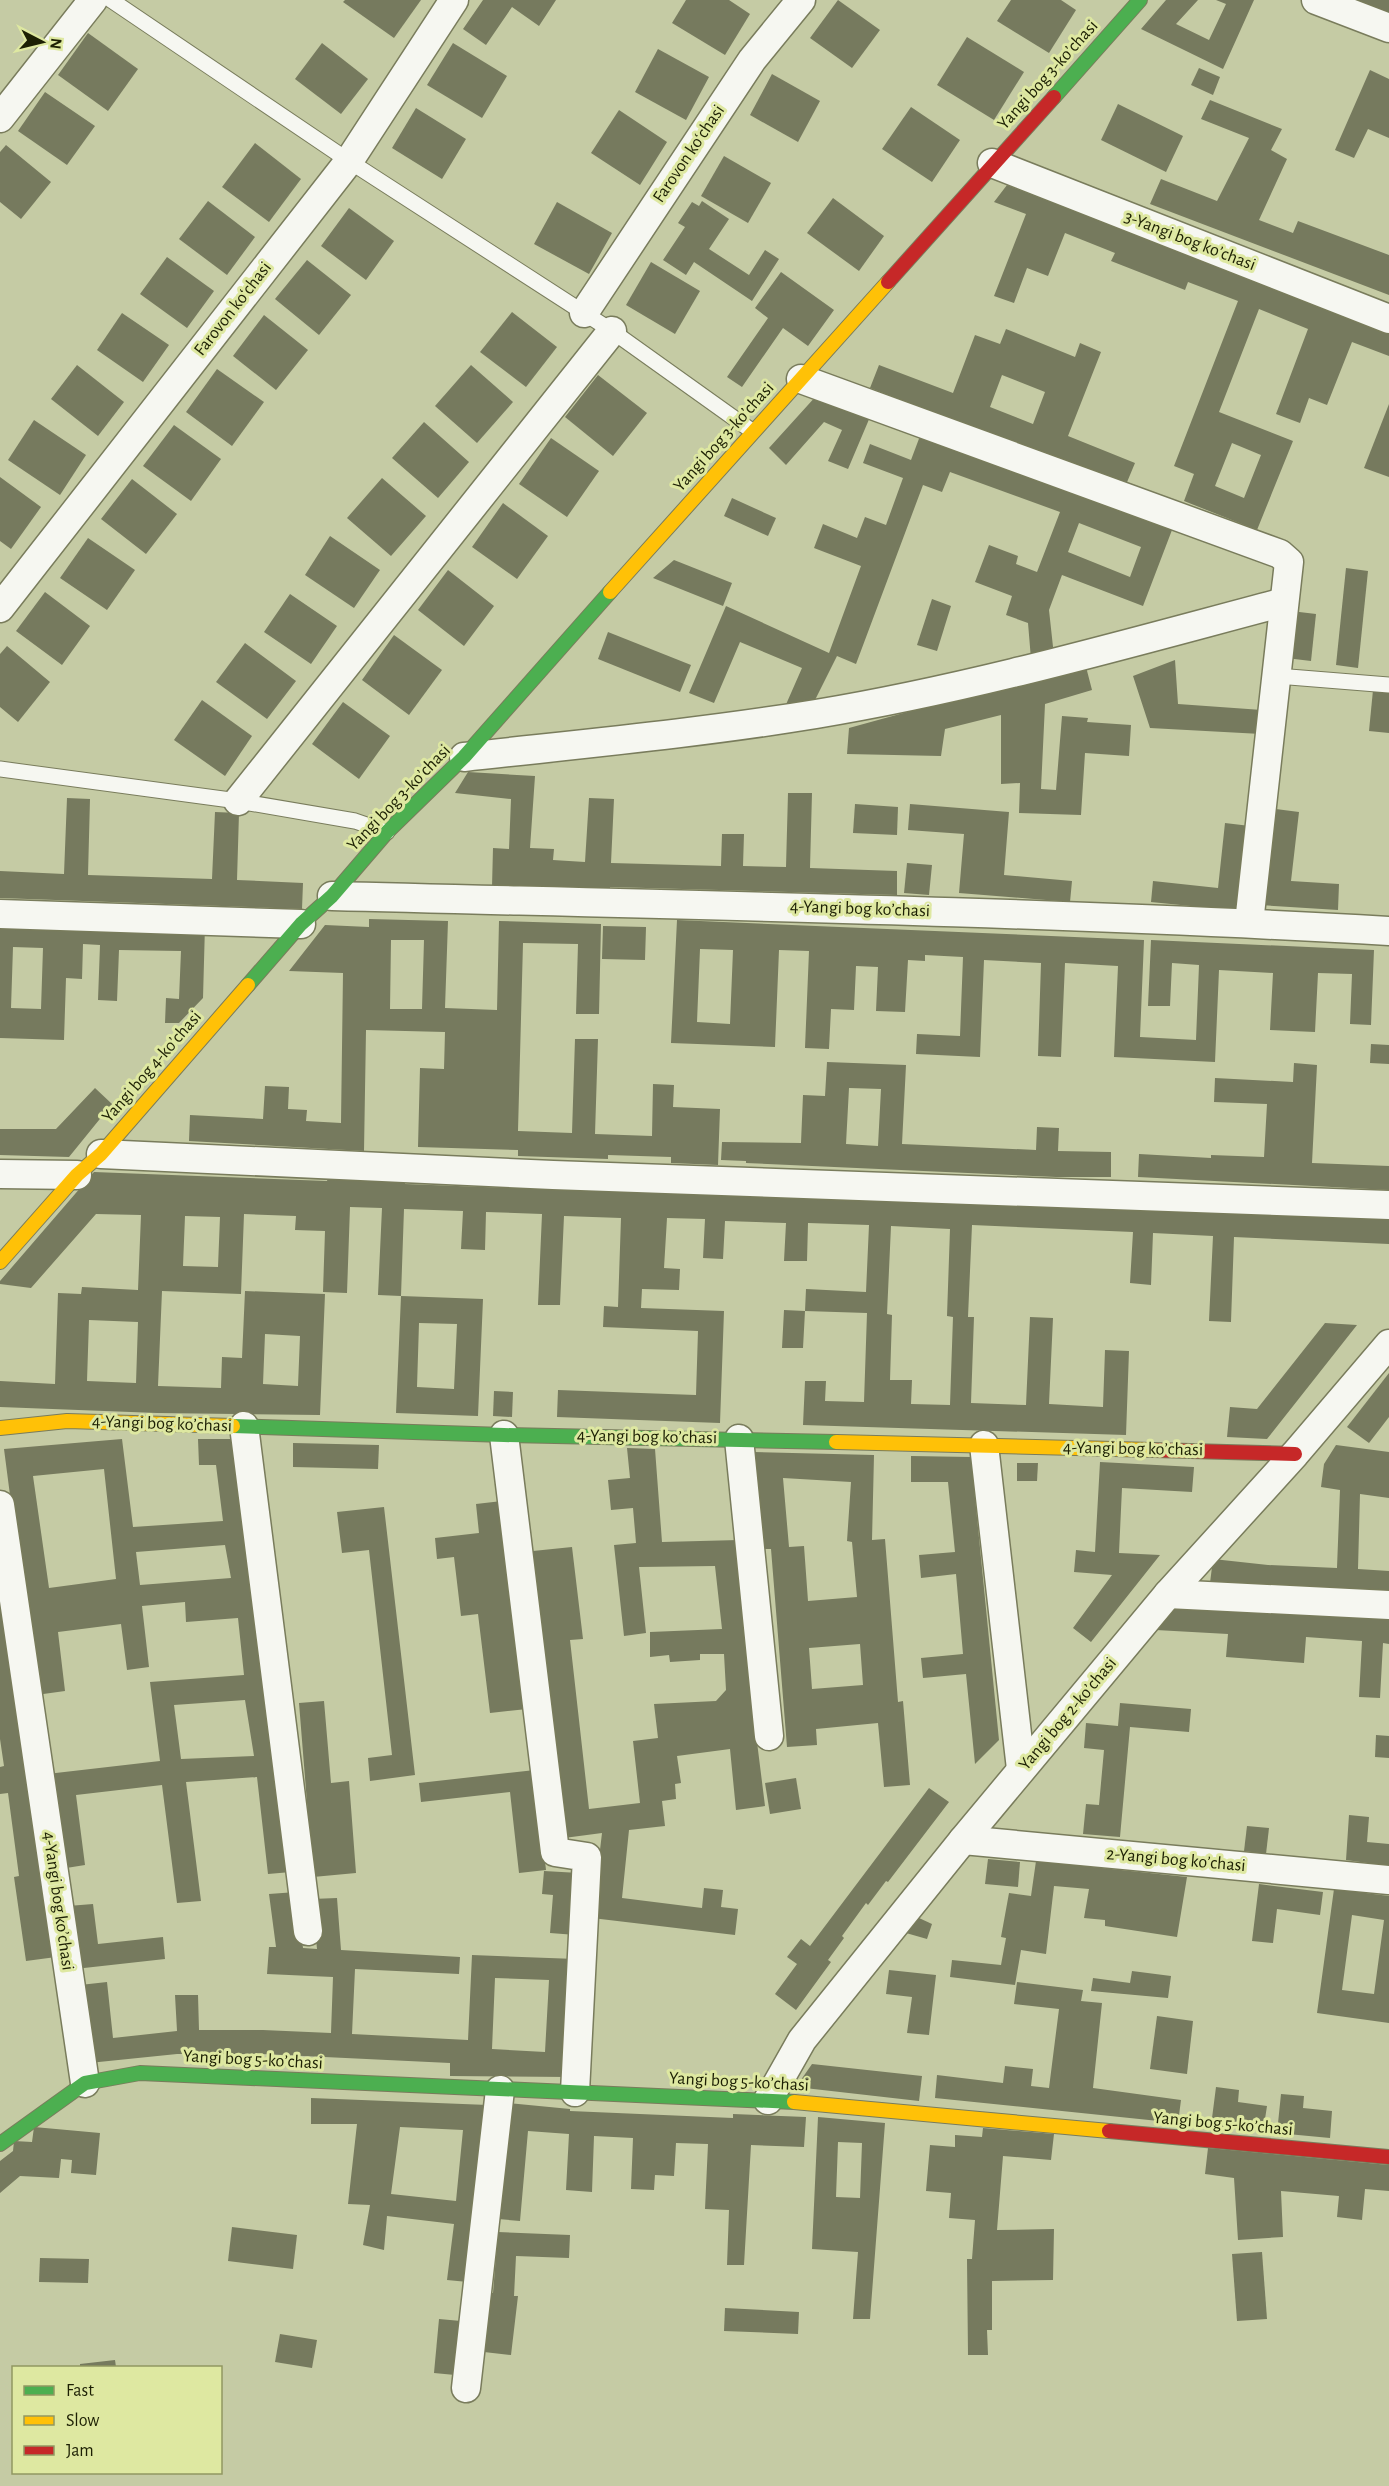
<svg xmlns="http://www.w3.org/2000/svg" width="1389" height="2486" font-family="'Alegreya Sans',sans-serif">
<rect width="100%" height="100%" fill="#c5cba4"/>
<!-- building -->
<g fill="#767a5e" fill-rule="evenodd">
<polygon points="345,0 421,0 394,38 343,2"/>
<polygon points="483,0 556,0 539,26 512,7 486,45 463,29"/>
<polygon points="686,0 729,0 750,14 725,55 672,23"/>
<polygon points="838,0 880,30 852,68 810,38"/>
<polygon points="1011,0 1061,0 1076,10 1049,53 997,21"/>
<polygon points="1166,0 1198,0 1176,24 1209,40 1226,4 1216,0 1254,0 1223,69 1141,29"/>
<polygon points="1351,0 1389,0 1389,15"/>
<polygon points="88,33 138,69 108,111 58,75"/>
<polygon points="967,37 1024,72 994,120 937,85"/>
<polygon points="322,43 368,79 341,114 295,79"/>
<polygon points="453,43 507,76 482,118 427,85"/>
<polygon points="658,49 709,77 686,120 635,92"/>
<polygon points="1199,68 1220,77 1213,95 1191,85"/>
<polygon points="1370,70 1389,79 1389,138 1368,129 1354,158 1335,150"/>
<polygon points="772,74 820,101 798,142 750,115"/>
<polygon points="45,92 95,126 67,165 18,131"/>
<polygon points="1210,100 1282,129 1271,150 1287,159 1259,220 1293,233 1298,221 1389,255 1389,295 1150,204 1161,179 1217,201 1249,138 1201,119"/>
<polygon points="1118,104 1183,136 1166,172 1101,140"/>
<polygon points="911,107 960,140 932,182 882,149"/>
<polygon points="416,108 466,139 442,179 392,148"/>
<polygon points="619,110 667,142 640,185 591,153"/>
<polygon points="255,143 301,179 269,222 222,187"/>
<polygon points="6,145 51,182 21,219 0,202 0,152"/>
<polygon points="724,156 771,183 748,223 701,196"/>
<path d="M1007 185 1389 331V356L1352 342 1327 405 1309 398 1300 423 1276 414 1308 329 1259 309 1219 412 1293 441 1257 530 1184 501 1194 474 1174 466 1238 301 1188 282 1185 290 1111 261 1115 253 1065 233 1048 276 1027 268 1014 303 994 296 1026 214 994 202ZM1232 443 1261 455 1244 498 1215 486Z"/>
<polygon points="833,198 884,236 859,271 807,233"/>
<polygon points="208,201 255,237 227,275 179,239"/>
<polygon points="702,201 729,219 709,249 749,275 765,250 779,259 752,301 694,262 686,275 663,260 685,227 678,223 692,202 699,206"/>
<polygon points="557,202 612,233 589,274 534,244"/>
<polygon points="349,208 394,241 366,280 321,246"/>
<polygon points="167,257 214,291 187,328 140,294"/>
<polygon points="307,260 351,295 319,335 275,299"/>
<polygon points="651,262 700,291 675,334 626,305"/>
<polygon points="781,272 834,310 808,346 783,328 742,387 727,377 768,318 755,308"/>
<polygon points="512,312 557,347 526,387 480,352"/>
<polygon points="122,313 169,345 143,382 97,350"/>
<polygon points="264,315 308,350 276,390 233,356"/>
<path d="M1006 329 1075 357 1080 343 1101 352 1068 436 1135 463 1125 487 870 388 879 365 953 393 975 335 1000 344ZM1002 375 1045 392 1033 424 990 407Z"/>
<polygon points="77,365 124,402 98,436 51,399"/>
<polygon points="471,365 513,402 477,443 435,406"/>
<polygon points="217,369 264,402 232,446 186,412"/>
<polygon points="598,375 647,413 613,456 565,417"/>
<polygon points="817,395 870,417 848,469 828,461 842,430 824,422 786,465 769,448"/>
<polygon points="1389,404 1389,477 1364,468"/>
<polygon points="34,420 86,455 60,495 8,460"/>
<polygon points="424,422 469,462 438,498 392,458"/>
<polygon points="174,425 221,459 191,501 143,466"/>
<path d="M920 436 1172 530 1143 606 1062 575 1049 610 1054 656 1031 659 1028 623 1006 615 1012 596 975 582 989 545 1018 556 1016 564 1037 572 1060 512 950 472 942 492 923 485 856 664 837 656 811 708 784 709 802 668 740 642 714 703 689 693 726 606 829 653 861 566 814 548 823 524 857 538 865 517 886 525 903 478 863 463 870 444 911 460ZM1079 523 1141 547 1130 577 1068 552Z"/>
<polygon points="551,438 599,471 567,517 519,484"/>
<polygon points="0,477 41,507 11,549 0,541"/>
<polygon points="382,478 426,516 391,556 347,518"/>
<polygon points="132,479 177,514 146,554 101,519"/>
<polygon points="732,498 776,518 768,536 724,516"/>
<polygon points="503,503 548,536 517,579 472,547"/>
<polygon points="330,536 380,570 354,608 305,575"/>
<polygon points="88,538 135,570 107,610 60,578"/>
<polygon points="674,560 732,583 723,606 653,578"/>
<polygon points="1346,568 1368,571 1358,668 1336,665"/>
<polygon points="448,570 494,606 464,646 418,610"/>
<polygon points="45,592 90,626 62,665 16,631"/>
<polygon points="290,594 337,626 311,664 264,632"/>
<polygon points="932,599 951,606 937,651 917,645"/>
<polygon points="1291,611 1316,614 1311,661 1286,658"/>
<polygon points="608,632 691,665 680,692 598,659"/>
<polygon points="394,635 442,670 409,715 362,680"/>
<polygon points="245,643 296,681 267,719 216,682"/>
<polygon points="7,646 50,682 18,722 0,707 0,654"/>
<polygon points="1175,660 1178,704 1262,710 1261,734 1150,728 1133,676"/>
<polygon points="1085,663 1092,690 1045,704 1041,789 1056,790 1062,716 1088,718 1087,722 1131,725 1129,756 1085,753 1081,815 1019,813 1020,783 1001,784 1001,715 945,729 941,756 847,754 849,728"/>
<polygon points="1373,690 1389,692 1389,733 1369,731"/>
<polygon points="202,700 252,736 225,776 174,740"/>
<polygon points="343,702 390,736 359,779 312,744"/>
<polygon points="468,772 535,776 530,848 554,849 553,860 585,862 589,798 614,799 611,863 721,866 722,834 744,834 743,866 786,867 788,793 812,793 810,868 897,871 897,895 610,887 610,893 492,887 493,848 509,849 511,799 455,793"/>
<polygon points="67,798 90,799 88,875 212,879 215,812 239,813 237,880 303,883 302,909 0,898 0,871 64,874"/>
<polygon points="855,804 898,807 897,835 853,833"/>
<polygon points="910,804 1009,812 1004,875 1072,881 1070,902 959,893 964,834 908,830"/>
<polygon points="1269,808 1299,812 1291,881 1339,884 1338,910 1260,905"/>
<polygon points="1225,823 1250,826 1240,911 1151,902 1153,881 1218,888"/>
<polygon points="907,863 932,865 929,895 904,893"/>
<path d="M0 919 205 925 203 998 179 1023H165L166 998 179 999 181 951 119 950 117 1001 98 1000 100 945 83 944 82 979 66 978 64 1040 0 1038ZM13 947 43 948 41 1009 11 1008Z"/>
<path d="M369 919 448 921 445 1008 497 1010 499 921 601 924 599 1014H576L578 944 523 943 518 1131 572 1133 575 1039H598L595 1134 652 1136 653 1084 674 1085 673 1107 720 1109 718 1165 671 1163V1157L608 1155V1159L518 1156V1150L418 1147 420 1068 444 1069 445 1032 366 1030 364 1151 189 1141 190 1115 263 1119 265 1086 289 1087 288 1109 307 1110 306 1121 341 1123 343 973 289 971 325 925 369 927ZM391 940H424L422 1009H390Z"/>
<path d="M677 920 1144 940 1140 1037 1196 1040 1199 965 1172 963 1170 1006H1148L1151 940 1374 950 1371 1025 1350 1024 1352 974 1318 973 1315 1032 1270 1030 1273 973 1219 970 1215 1062 1114 1057 1118 966 1065 963 1061 1057 1038 1056 1041 963 984 960 980 1057 916 1054 917 1034 960 1036 963 957 925 955V961L908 960 905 1012 876 1011 878 967 856 966 854 1010 831 1009 829 1049 805 1048 809 951 779 950 775 1047 671 1043ZM700 949 733 950 730 1024 697 1022Z"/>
<polygon points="603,926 646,927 645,960 602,959"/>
<polygon points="1371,1044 1389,1045 1389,1064 1370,1063"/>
<path d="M827 1062 906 1065 902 1144 1036 1150 1037 1127 1059 1128 1058 1151 1111 1152V1177H1056L746 1163V1161L721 1160 722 1142 801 1143 803 1095 825 1096ZM849 1088 881 1089 878 1146 846 1144Z"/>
<polygon points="1294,1063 1317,1065 1312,1163 1389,1166 1389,1190 1138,1177 1139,1154 1211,1158 1211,1155 1264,1157 1267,1104 1214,1102 1215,1078 1293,1082"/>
<polygon points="95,1088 112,1104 69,1157 0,1155 0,1129 56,1129"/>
<path d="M94 1172 327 1181 328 1178 405 1181V1184L809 1199V1197L1214 1213V1211L1389 1219V1244L1234 1237 1231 1322 1209 1321 1213 1236 1153 1233 1151 1285 1130 1283 1133 1232 972 1225 968 1317H974L971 1403 1026 1405 1030 1317 1053 1318 1049 1404 1103 1407 1105 1350 1129 1351 1126 1435 803 1425 805 1381H826L825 1401 864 1402 867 1313 805 1311 803 1348H782L784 1310 805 1311 806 1289 866 1292 869 1225 808 1223 807 1261H784L786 1223 725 1221 723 1259 703 1258 705 1219 667 1218 664 1268 680 1269 679 1290 642 1289 641 1308 724 1311 720 1423 557 1417 558 1390 696 1395 698 1331 603 1327 604 1306 618 1307 621 1218 564 1216 560 1305H538L542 1214 486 1212 485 1250 461 1249 463 1211 404 1209 401 1296 378 1295 382 1208 350 1207 347 1293 323 1292 325 1231 295 1230 296 1216 244 1214 241 1294 162 1291 158 1386 221 1388 222 1357 242 1358 245 1291 325 1294 320 1415 157 1413 0 1407V1381L55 1384 58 1293 81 1294 82 1287 138 1290 141 1215 96 1214 31 1288 0 1284V1281ZM185 1216 220 1217 218 1267 183 1266ZM891 1226 950 1229 947 1316 953 1317 950 1405 911 1404 912 1380H890L892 1315 887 1314ZM89 1320 138 1322 136 1383 87 1381ZM265 1334 300 1336 298 1386 263 1384Z"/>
<path d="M401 1296 483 1299 478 1416 396 1413ZM419 1323 457 1324 454 1389 417 1387Z"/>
<polygon points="1325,1323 1357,1325 1267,1439 1227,1437 1230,1407 1257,1409"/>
<polygon points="1389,1373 1389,1417 1369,1443 1347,1427"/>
<polygon points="494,1391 513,1392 512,1417 493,1416"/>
<path d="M122 1439 133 1527 223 1521 216 1465H199L198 1439H238L291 1872 268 1874 257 1777 186 1782 201 1901 177 1903 162 1785 76 1795 85 1865 60 1869 47 1774 160 1761 150 1682 244 1675 238 1618 186 1622 185 1602 142 1606 149 1667 127 1670 121 1624 58 1632 65 1691 36 1695 4 1449ZM104 1469 116 1579 49 1588 33 1476ZM225 1545 231 1578 140 1585 136 1552ZM245 1700 254 1756 181 1759 174 1705Z"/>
<polygon points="293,1443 379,1445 378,1469 293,1467"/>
<polygon points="1336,1445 1389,1452 1389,1498 1360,1494 1358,1569 1389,1571 1389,1598 1210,1583 1213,1559 1268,1565 1337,1568 1340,1490 1321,1487 1324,1464"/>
<polygon points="627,1448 655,1449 662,1542 739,1540 755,1726 765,1806 736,1810 730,1749 677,1756 681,1783 675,1784 676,1799 662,1801 665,1826 629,1830 622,1898 702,1908 704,1888 723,1890 721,1907 738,1909 735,1935 592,1918 602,1833 564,1838 533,1551 572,1547 583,1639 570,1640 589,1809 640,1803 633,1741 658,1738 654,1704 716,1701 726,1690 724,1654 700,1654 700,1660 670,1662 669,1655 650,1657 650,1632 722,1629 715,1566 639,1567 646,1633 624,1636 614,1545 636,1543 633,1508 611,1510 608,1480 630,1478"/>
<path d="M754 1452 874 1455 872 1540 885 1539 898 1702 903 1701 910 1785 884 1787 878 1723 816 1729 817 1745 787 1747 771 1549H763ZM783 1478 851 1482 847 1541 852 1542 857 1597 808 1601 804 1546 789 1547ZM860 1644 863 1685 812 1689 809 1648Z"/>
<polygon points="911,1456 971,1457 999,1740 975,1764 966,1674 923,1678 921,1658 963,1654 956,1574 921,1578 919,1555 955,1552 948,1482 911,1482"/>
<polygon points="1100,1462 1194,1467 1192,1492 1122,1488 1119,1553 1160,1555 1091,1642 1073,1628 1112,1575 1074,1572 1076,1550 1095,1552"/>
<polygon points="1017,1463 1038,1463 1037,1481 1017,1481"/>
<polygon points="502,1501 527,1709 490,1713 478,1614 461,1616 454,1557 437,1559 435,1538 479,1533 476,1504"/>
<polygon points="384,1507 415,1775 370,1781 368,1758 392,1755 369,1550 342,1553 337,1512"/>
<polygon points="0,1578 56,1957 26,1961 14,1877 19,1876 8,1793 0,1794 0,1767 4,1766 0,1739"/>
<polygon points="1174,1606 1389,1617 1389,1644 1383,1643 1380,1698 1359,1697 1362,1641 1306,1637 1304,1663 1226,1657 1228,1634 1156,1630"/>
<polygon points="324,1701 331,1783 349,1781 356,1873 313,1877 299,1703"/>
<polygon points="1120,1703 1191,1709 1189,1732 1130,1727 1120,1837 1083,1834 1086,1804 1099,1805 1104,1750 1084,1748 1086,1723 1118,1726"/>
<polygon points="1376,1735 1389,1736 1389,1758 1375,1757"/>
<polygon points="535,1770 546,1870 519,1873 510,1792 421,1802 419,1783"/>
<polygon points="796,1778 801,1809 770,1814 765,1783"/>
<polygon points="929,1788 949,1802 888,1882 886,1881 868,1905 866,1903 842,1936 844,1938 828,1960 831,1962 796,2010 775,1994 797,1964 787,1957 801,1939 810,1946"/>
<polygon points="1349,1815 1369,1817 1367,1842 1389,1844 1389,1866 1346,1860"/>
<polygon points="1247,1826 1269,1828 1266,1854 1244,1851"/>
<polygon points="988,1859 1020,1862 1018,1887 985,1884"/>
<polygon points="1036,1861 1187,1877 1177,1937 1105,1926 1105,1920 1084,1918 1089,1889 1054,1886 1046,1954 1021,1950 1015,1985 950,1977 952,1960 1001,1965 1006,1938 1001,1937 1009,1893 1031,1896"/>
<polygon points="544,1871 579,1873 576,1935 550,1933 553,1895 542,1894"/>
<polygon points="1259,1884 1323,1892 1320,1915 1277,1909 1273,1943 1252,1941"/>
<path d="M1334 1889 1389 1896V2023L1317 2013ZM1352 1915 1384 1920 1374 1994 1342 1990Z"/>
<path d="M296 1892 303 1948 317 1949 312 1899 337 1898 341 1950 460 1957 459 1974 355 1969 352 2034 468 2040 472 1955 576 1959 569 2077 450 2076V2063L262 2054H177L89 2063 80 1985 107 1982 113 2038 177 2031 175 1995H198L199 2030H263L331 2033 333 1977 267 1974 269 1947H276L269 1894ZM495 1978 549 1980 545 2052 492 2049Z"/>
<polygon points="93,1904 98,1944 163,1937 165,1959 75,1969 68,1906"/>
<polygon points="919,1918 932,1924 927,1939 906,1933"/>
<polygon points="889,1970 936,1975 929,2035 907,2033 912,1997 886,1994"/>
<polygon points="1132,1971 1171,1976 1168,1998 1091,1991 1093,1978 1130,1983"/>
<polygon points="1017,1982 1083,1990 1081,2001 1102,2003 1093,2088 1181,2100 1178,2123 935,2098 937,2075 1003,2083 1005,2066 1033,2069 1031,2086 1049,2088 1059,2009 1014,2004"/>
<polygon points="1157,2016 1193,2021 1187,2074 1150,2069"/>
<polygon points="812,2064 922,2076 919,2101 796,2087"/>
<polygon points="1216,2087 1239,2090 1238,2102 1267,2106 1263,2132 1211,2126"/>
<polygon points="1281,2094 1304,2096 1303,2108 1332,2111 1330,2138 1277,2133"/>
<path d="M311 2098 488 2105 468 2282 447 2280 454 2224 387 2216 384 2250 363 2245 370 2205 348 2204 357 2124H311ZM400 2127 463 2130 456 2201 391 2194Z"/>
<polygon points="508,2103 570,2109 570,2111 733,2118 733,2114 806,2117 804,2147 751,2145 744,2265 727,2265 729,2210 705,2209 708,2144 676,2143 674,2176 655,2175 654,2190 631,2189 633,2138 594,2136 592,2192 566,2190 569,2134 528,2131 520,2221 498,2219"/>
<path d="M818 2117 885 2123 870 2319H853L858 2252 812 2249ZM838 2142 862 2143 860 2198 836 2197Z"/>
<polygon points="34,2127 100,2133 96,2175 71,2173 72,2160 61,2159 59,2178 20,2176 0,2193 0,2161 13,2151 14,2141 32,2142"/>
<polygon points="983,2128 1054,2134 1051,2160 1003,2156 997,2230 1054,2229 1053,2280 992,2281 992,2330 987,2330 988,2355 968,2355 967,2259 972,2259 975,2220 949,2218 951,2193 926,2191 930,2145 955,2147 955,2135 982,2137"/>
<polygon points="1208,2148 1389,2165 1389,2191 1365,2189 1362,2220 1337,2217 1339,2196 1281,2191 1283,2237 1238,2240 1234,2178 1205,2174"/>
<polygon points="232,2227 297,2235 293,2269 228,2261"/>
<polygon points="498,2232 570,2235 569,2258 516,2256 514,2296 518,2296 511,2355 484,2352 490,2293 493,2293"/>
<polygon points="1262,2252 1267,2319 1237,2321 1232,2254"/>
<polygon points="40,2258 89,2259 88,2283 39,2282"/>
<polygon points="725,2308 799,2312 798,2334 724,2331"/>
<polygon points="439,2319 461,2321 455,2375 434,2373"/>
<polygon points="280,2334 317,2340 312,2368 275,2362"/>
<polygon points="115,2360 116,2367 80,2367 80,2364"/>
</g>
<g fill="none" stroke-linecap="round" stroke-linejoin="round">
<!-- lane casing -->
<g stroke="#797c5c" stroke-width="17">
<g id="lane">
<polyline points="111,0 349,161 612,331 752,431"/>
<polyline points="1277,676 1389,685"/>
<polyline points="0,769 238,801 355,821 387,832"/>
</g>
</g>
<!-- street casing -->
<g stroke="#797c5c" stroke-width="31">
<g id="street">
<polyline points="1316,0 1389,28"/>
<polyline points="0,118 93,0"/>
<polyline points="992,163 1389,319"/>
<polyline points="584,313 752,60 801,0"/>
<polyline points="801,379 1280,554 1289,562 1249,923"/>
<polyline points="0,608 349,161 454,0"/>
<path d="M464 757C581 744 700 733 816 714 973 688 1129 643 1284 602"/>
<polyline points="238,801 612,331"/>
<path d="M332 896C684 905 1037 911 1389 931"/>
<polyline points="0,914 301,924"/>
<polyline points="101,1154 553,1175 1389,1205"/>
<polyline points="0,1174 77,1175"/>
<polyline points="244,1426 308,1931"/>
<polyline points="504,1435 555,1852 587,1857 575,2092"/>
<polyline points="739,1439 769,1736"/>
<polyline points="984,1445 1021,1769"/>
<polyline points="0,1505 85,2083"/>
<polyline points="1168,1594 1389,1605"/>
<polyline points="963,1840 1389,1880"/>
<polyline points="768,2100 802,2040 963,1840 1168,1594 1295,1454 1389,1344"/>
<polyline points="466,2388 500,2090"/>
</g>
</g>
<!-- fast casing -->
<g stroke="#797c5c" stroke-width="16">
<g id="fast">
<polyline points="1054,97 1140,0"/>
<polyline points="248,985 301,924 332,896 387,832 464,757 610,592"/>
<polyline points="233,1426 504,1435 836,1442"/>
<polyline points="0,2144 85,2083 140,2073 794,2102"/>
</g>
</g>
<!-- slow casing -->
<g stroke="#797c5c" stroke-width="16">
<g id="slow">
<polyline points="610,592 888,282"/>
<polyline points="0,1262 77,1175 101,1154 248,985"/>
<polyline points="0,1428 67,1421 233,1426"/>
<polyline points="836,1442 1154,1450"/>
<polyline points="794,2102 1109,2131"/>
</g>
</g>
<!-- jam casing -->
<g stroke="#797c5c" stroke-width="16">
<g id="jam">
<polyline points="888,282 1054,97"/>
<polyline points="1154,1450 1295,1454"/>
<polyline points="1109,2131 1389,2157"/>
</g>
</g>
<!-- lane -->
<use href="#lane" stroke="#f6f7f1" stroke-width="15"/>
<!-- street -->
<use href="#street" stroke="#f6f7f1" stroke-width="28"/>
<!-- fast -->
<use href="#fast" stroke="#4caf50" stroke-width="14"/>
<!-- slow -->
<use href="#slow" stroke="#ffc107" stroke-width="14"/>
<!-- jam -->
<use href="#jam" stroke="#c62828" stroke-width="14"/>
</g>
<g text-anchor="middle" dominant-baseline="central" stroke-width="6" stroke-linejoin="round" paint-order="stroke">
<!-- street labels -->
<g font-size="18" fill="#1d2004" stroke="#dee8a1">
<text transform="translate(1048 75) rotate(-48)">Yangi bog 3-koʼchasi</text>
<text transform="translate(689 154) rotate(-56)">Farovon koʻchasi</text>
<text transform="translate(1190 241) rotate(21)">3-Yangi bog koʼchasi</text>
<text transform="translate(233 309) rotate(-52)">Farovon koʻchasi</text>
<text transform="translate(724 437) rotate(-48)">Yangi bog 3-koʼchasi</text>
<text transform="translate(399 798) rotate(-46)">Yangi bog 3-koʼchasi</text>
<text transform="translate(860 909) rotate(2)">4-Yangi bog koʼchasi</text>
<text transform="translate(152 1067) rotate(-49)">Yangi bog 4-koʼchasi</text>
<text transform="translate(162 1424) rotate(2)">4-Yangi bog koʼchasi</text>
<text transform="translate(647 1437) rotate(1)">4-Yangi bog koʼchasi</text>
<text transform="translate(1133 1449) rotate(1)">4-Yangi bog koʼchasi</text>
<text transform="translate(1068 1714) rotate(-50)">Yangi bog 2-koʼchasi</text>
<text transform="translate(1176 1860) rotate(5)">2-Yangi bog koʼchasi</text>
<text transform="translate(58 1901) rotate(82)">4-Yangi bog koʼchasi</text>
<text transform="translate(253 2060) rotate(3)">Yangi bog 5-koʼchasi</text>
<text transform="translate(739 2082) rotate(3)">Yangi bog 5-koʼchasi</text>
<text transform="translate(1223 2124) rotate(5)">Yangi bog 5-koʼchasi</text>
</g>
</g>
<!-- legend -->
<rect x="12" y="2366" width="210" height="108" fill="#dee8a1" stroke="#919862" stroke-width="1.5"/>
<rect x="24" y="2386" width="30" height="9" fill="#4caf50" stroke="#919862" stroke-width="1.5"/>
<text x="66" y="2396" font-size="18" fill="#1d2004">Fast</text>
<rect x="24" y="2416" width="30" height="9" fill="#ffc107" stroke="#919862" stroke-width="1.5"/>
<text x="66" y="2426" font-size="18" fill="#1d2004">Slow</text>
<rect x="24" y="2446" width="30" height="9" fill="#c62828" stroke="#919862" stroke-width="1.5"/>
<text x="66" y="2456" font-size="18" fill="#1d2004">Jam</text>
<!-- north arrow -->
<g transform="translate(42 42) rotate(97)" stroke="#dee8a1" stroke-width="4.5" paint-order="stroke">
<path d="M0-4.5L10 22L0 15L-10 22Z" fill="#1d2004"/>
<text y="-9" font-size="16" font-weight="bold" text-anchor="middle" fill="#1d2004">N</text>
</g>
</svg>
